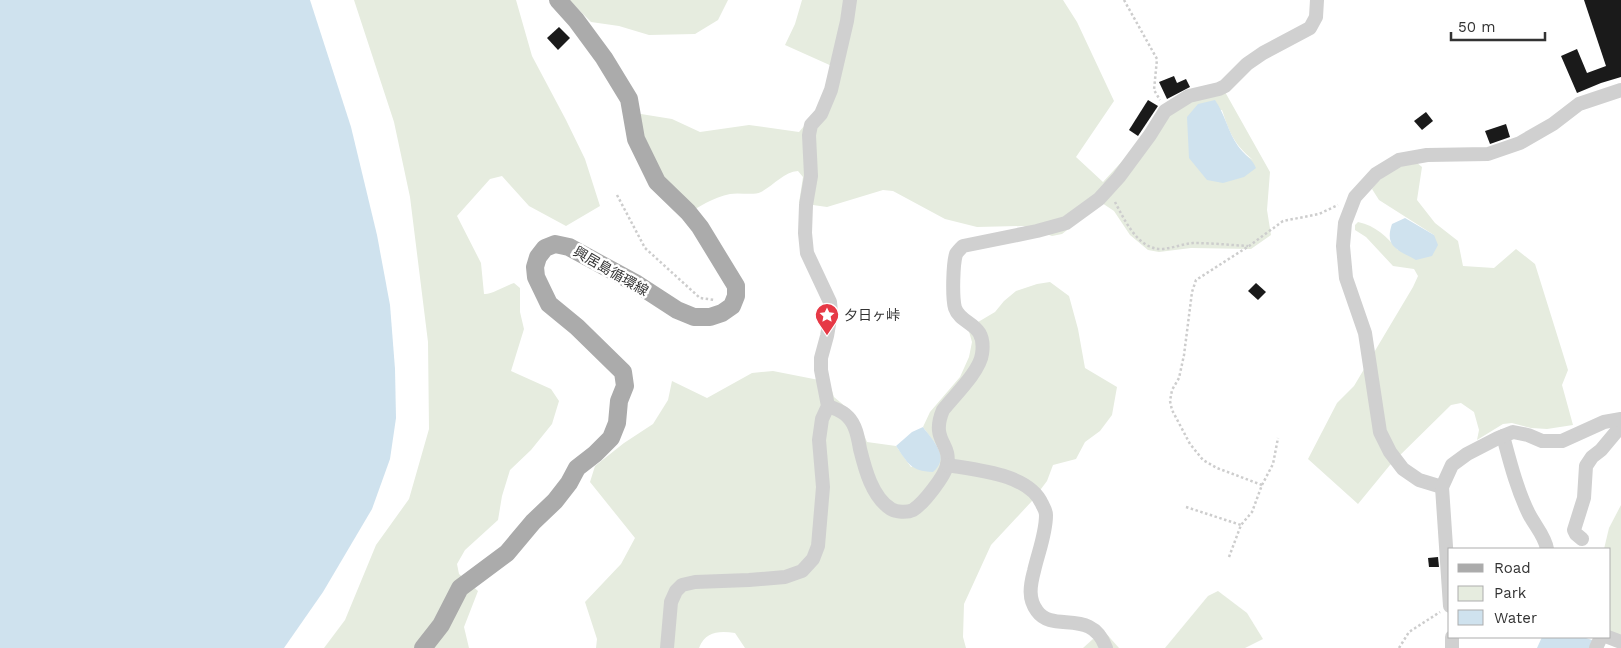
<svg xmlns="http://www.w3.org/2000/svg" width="1621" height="648" font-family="'Work Sans','Noto Sans JP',sans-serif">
<rect width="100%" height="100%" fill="#fff"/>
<!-- green -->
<g fill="#e6ecdf" fill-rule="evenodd">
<path d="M354 0H516L532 56 566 120 585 159 600 206 566 226 529 206 502 176 490 179 457 216 481 263 484 294C491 295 505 286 514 283L520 288V312L524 329 511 371 551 389 559 401 552 424 531 450 510 470 502 496 498 520 465 550 457 564 459 574 478 591 464 627 469 648H324L345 620 376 545 409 499 429 429 428 342 410 197 394 122Z"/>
<polygon points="569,0 728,0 718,20 695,34 649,35 619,26 591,22"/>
<path d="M802 0H1063L1077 22 1114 101 1076 157 1103 182 1137 145 1163 105 1220 83 1270 172 1267 210 1271 235 1251 249 1191 248 1159 252 1148 250 1130 235 1114 211 1102 203 1062 234 1052 236 1023 226 977 227 945 219 893 191 883 190 827 207 799 203 803 177 798 171C784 172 774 185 761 192 753 196 740 192 730 194 714 197 698 207 684 216L626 119 641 114 672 119 700 132 749 125 799 132 818 110 834 67 785 45 795 24ZM1222 110C1230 134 1234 144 1253 160L1187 117Z"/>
<path d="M1416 162 1422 167 1417 200 1435 223 1458 241 1463 266 1494 268 1516 249 1535 264 1568 370 1562 385 1573 425 1547 429 1531 428 1512 423 1503 424 1477 440 1479 430 1474 412 1461 403 1451 405 1390 465 1358 504 1308 459 1337 403 1354 386 1413 287 1418 276 1414 269 1393 266 1366 237 1355 230V225L1358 222C1376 226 1386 236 1398 250L1434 235 1379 200 1372 189C1385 173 1395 165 1416 162Z"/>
<path d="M1050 282 1069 296 1078 329 1085 368 1117 387 1112 415 1100 431 1085 442 1076 459 1053 465 1047 481 1032 501 991 545 964 604 963 637 966 648H745L735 633C719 631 706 631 699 648H596L597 639 585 602 621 564 635 538 590 482 595 466 624 443 653 424 668 400 672 381 707 398 752 373 773 371 829 382 834 397 846 407 858 421 867 442 896 446 911 467 940 450 923 427 930 412 960 377 969 357 972 342 968 328 995 312 1004 301 1016 291 1037 284Z"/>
<polygon points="1621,505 1621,639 1610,634 1610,549 1604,549 1609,528"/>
<polygon points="1218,591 1247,613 1263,639 1245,648 1165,648 1208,596"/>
<polygon points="1103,630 1119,648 1083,648"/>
</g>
<!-- water -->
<g fill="#cfe2ee">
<polygon points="0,0 310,0 351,127 377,235 390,305 395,369 396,418 390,459 372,509 323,592 284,648 0,648"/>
<path d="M1215 100C1225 114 1228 132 1238 146 1244 155 1252 158 1256 168L1244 177 1223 183 1207 180 1189 158 1187 117 1198 104Z"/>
<path d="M1405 218 1434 235 1438 245 1432 256 1416 260C1398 250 1384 247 1392 224Z"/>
<path d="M923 427C933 441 951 457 933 472 910 471 908 463 896 446L912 432Z"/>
<polygon points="1542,637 1583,637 1595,641 1593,648 1537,648"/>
</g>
<!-- building -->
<g fill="#1a1a1a">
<polygon points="1584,0 1621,0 1621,77 1601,83 1577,93 1561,56 1577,49 1587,73 1606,66"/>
<polygon points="559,27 570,38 558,50 547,38"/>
<polygon points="1174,76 1177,83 1186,79 1190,87 1167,99 1159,82"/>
<polygon points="1148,100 1158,106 1138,136 1129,130"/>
<polygon points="1426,112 1433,121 1422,130 1414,121"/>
<polygon points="1506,124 1510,137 1490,144 1485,131"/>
<polygon points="1256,283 1266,292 1258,300 1248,291"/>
<polygon points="1438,557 1439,567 1429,567 1428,558"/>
</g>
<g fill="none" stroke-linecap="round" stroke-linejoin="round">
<!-- path -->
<g stroke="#cdcdcd" stroke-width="2.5" stroke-dasharray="2.5 2.5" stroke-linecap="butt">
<polyline points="1124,0 1157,59 1154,90 1160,100"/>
<polyline points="617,195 645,248 700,298 715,300"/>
<path d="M1115 202C1124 219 1138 250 1162 249 1173 248 1183 244 1193 243 1211 243 1230 245 1248 246"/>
<polyline points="1262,485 1217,468 1203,460 1190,444 1172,410 1170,401 1172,390 1179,378 1184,355 1192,292 1196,280 1249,246 1283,221 1319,214 1338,205"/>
<polyline points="1186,507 1241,525"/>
<polyline points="1229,557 1241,525 1252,512 1262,485 1273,464 1278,438"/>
<polyline points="1399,648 1409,632 1440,612"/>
</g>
<!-- minor -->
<g stroke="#d0d0d0" stroke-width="14">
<path d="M828 406C835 409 843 411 848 417 856 425 858 438 860 449 865 469 872 497 891 509 896 512 907 513 913 510 923 504 945 476 947 465 952 443 930 441 943 410 954 396 980 371 982 354 987 322 961 326 955 308 952 297 953 264 956 254 958 251 961 248 963 246L1037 231 1066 223 1099 199 1119 177 1150 135 1165 111 1189 96 1219 89 1225 86 1247 64 1263 53 1310 28 1316 17 1317 0"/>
<path d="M1503 436C1510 462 1517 490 1529 514 1535 526 1545 536 1547 549"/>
<path d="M947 465C977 470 1029 474 1042 504 1044 508 1046 511 1046 515 1046 534 1038 553 1034 571 1030 586 1028 599 1037 611 1053 634 1092 607 1106 648"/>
<polyline points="1442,487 1419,480 1403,469 1390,452 1380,432 1365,333 1346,278 1343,246 1345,223 1355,197 1376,174 1399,160 1427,155 1488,154 1520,143 1553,124 1579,104 1621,90"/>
<polyline points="1582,539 1576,534 1574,530 1584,498 1586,466 1592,457 1601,450 1621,426"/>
<polyline points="1450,606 1442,487 1452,465 1467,454 1498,438 1513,432 1528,435 1542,441 1562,441 1604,422 1621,419"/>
<polyline points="1452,637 1452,648"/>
<polyline points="1608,637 1621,642"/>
<polyline points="667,648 671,602 676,591 682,585 695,582 749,580 785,577 802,571 813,559 818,546 823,487 819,440 822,419 828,406 821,370 821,358 827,336 831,313 830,302 807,253 805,233 806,205 811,176 809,135 811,125 821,114 831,90 847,21 850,0"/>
<polyline points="1596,648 1601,637"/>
</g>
<!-- major -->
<polyline stroke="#ababab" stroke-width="18" points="423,648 441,625 460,588 507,553 533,522 555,501 569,483 577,468 595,454 611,438 617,423 619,401 625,386 623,372 577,327 549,304 536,277 535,267 538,257 545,248 555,244 569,247 637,284 677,310 694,317 710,317 722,313 732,306 736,296 736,286 700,227 688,212 657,182 636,139 629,99 604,58 576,20 558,0"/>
</g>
<!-- icons -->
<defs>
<g id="sight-pin" transform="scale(1.25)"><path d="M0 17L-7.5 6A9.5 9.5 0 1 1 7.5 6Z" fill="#e63946" stroke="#fff"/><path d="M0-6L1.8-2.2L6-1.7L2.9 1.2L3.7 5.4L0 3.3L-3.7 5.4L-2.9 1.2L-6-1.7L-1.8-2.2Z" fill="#fff"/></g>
</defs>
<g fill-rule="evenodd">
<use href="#sight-pin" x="827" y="315"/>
</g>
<g text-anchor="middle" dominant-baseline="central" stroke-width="5" stroke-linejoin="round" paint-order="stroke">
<!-- street labels -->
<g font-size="14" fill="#333" stroke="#fff">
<text transform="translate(611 271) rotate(30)">興居島循環線</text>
</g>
<!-- poi labels -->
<g font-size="14" fill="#333" stroke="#fff" text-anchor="start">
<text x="844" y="315">夕日ヶ峠</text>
</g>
</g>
<!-- legend -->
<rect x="1448" y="548" width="162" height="90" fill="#ffffff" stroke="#adadad"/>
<rect x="1458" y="564" width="25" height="8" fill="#ababab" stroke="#adadad"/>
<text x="1494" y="573" font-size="15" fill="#333333">Road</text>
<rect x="1458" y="586" width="25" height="15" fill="#e6ecdf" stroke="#adadad"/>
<text x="1494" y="598" font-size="15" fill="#333333">Park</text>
<rect x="1458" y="610" width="25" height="15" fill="#cfe2ee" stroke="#adadad"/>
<text x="1494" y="623" font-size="15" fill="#333333">Water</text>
<!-- scale -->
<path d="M1451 32v8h94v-8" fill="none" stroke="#333333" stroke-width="2.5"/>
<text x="1458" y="32" font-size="15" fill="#333333" stroke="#ffffff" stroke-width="4" paint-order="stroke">50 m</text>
</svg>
